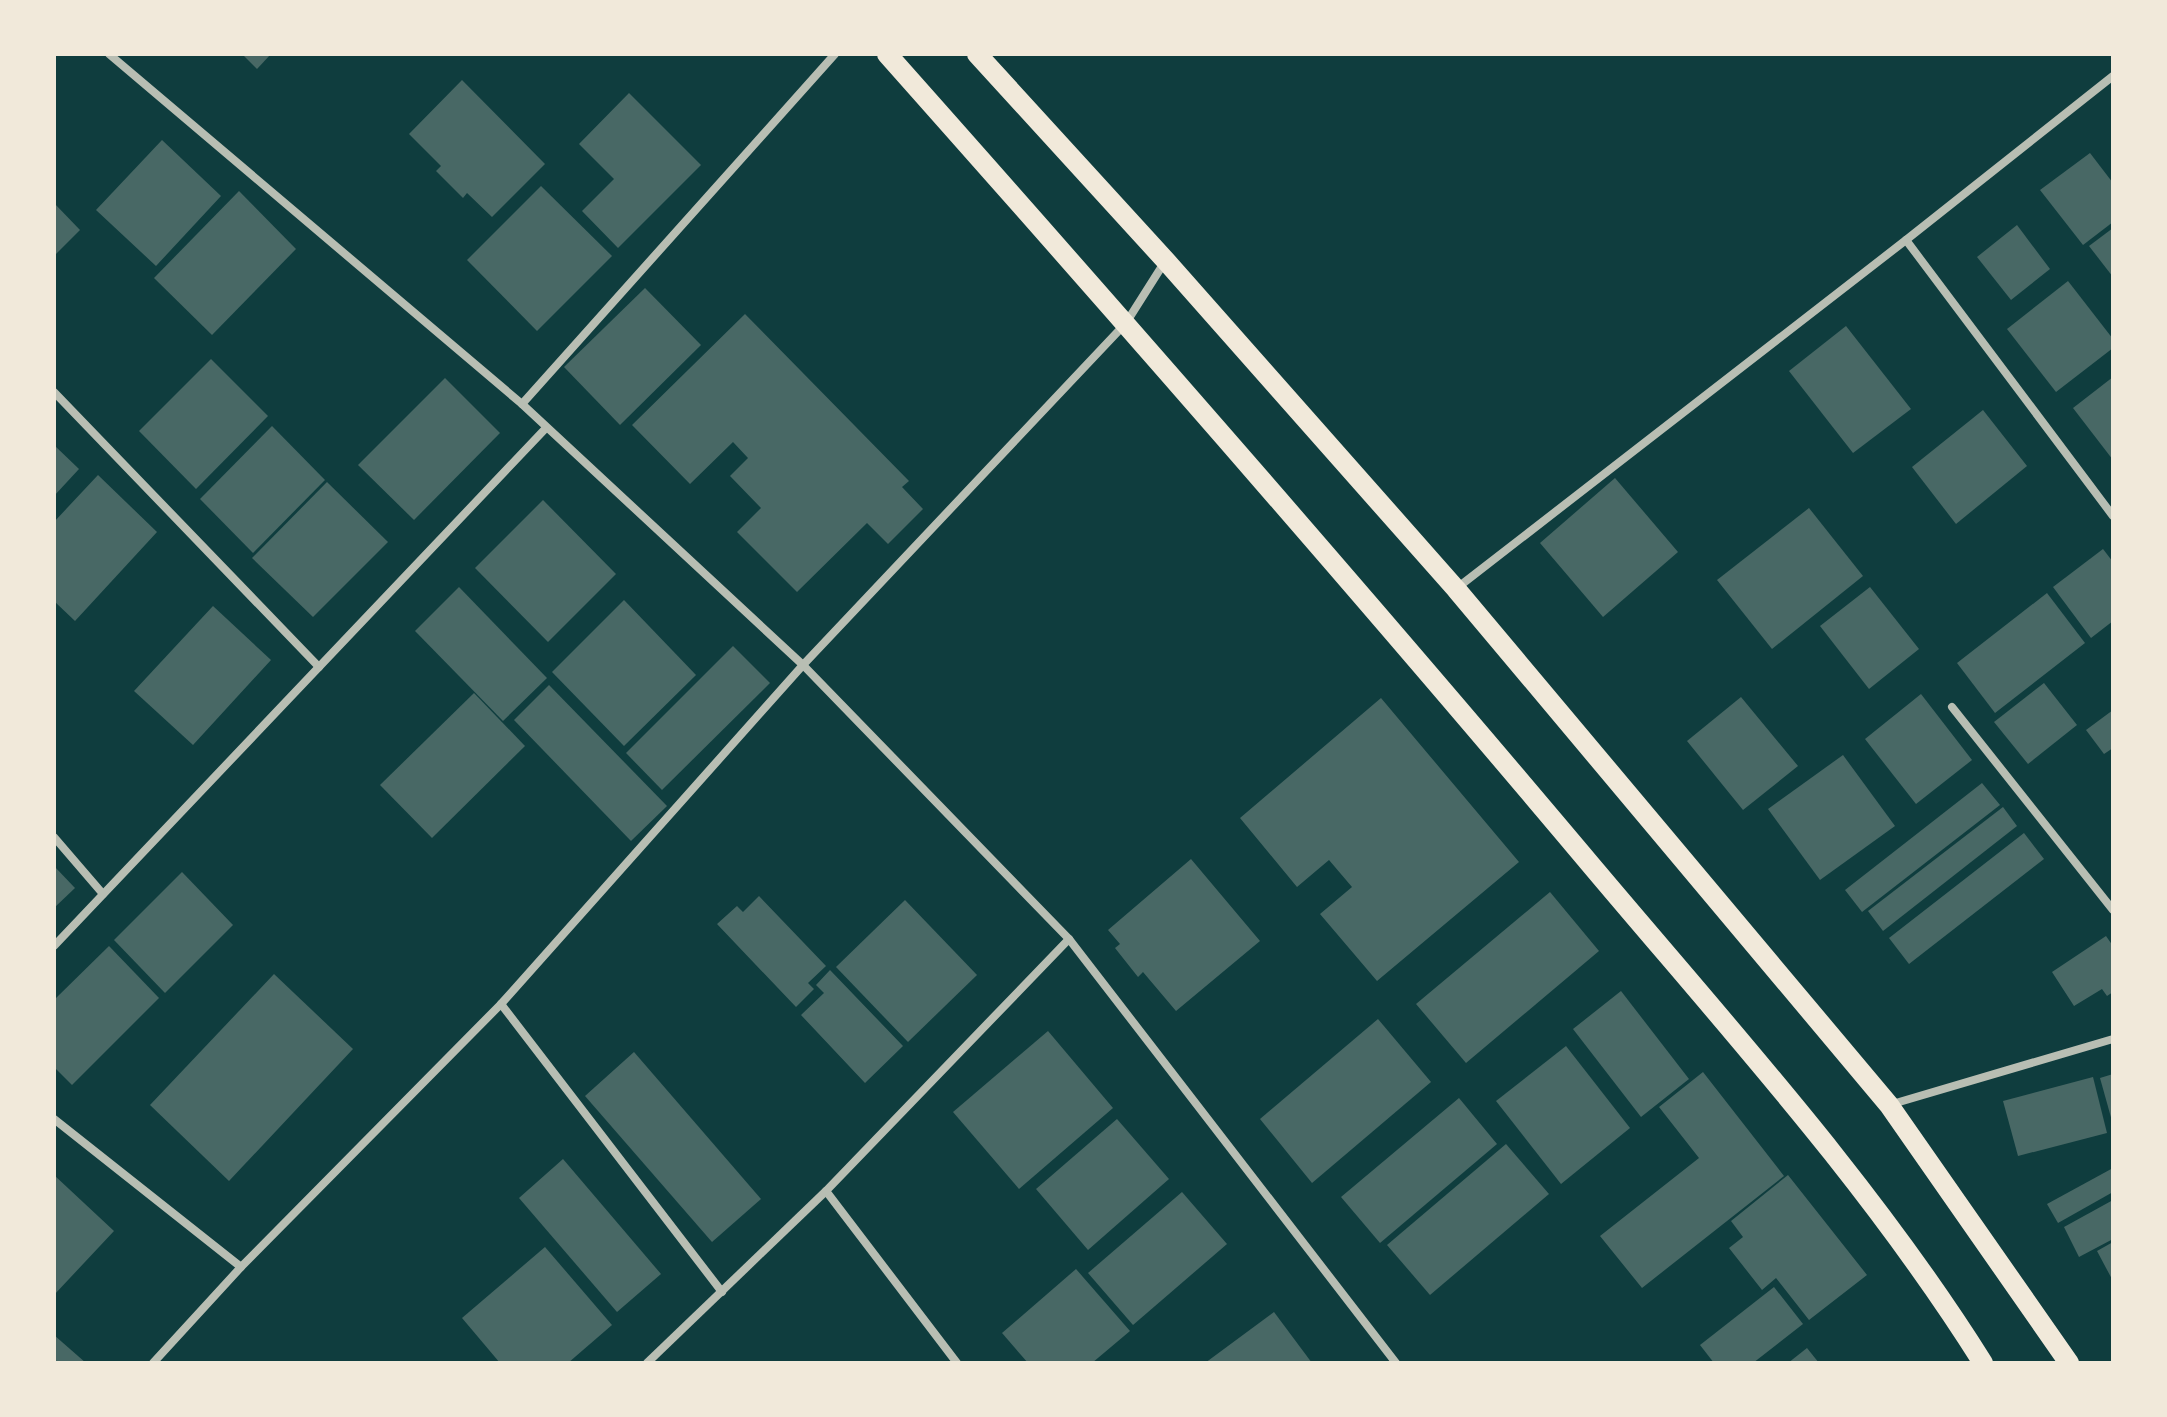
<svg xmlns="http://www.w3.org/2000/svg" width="2167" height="1417" font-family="'Fira Sans',sans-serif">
<rect width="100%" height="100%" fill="#0f3d3e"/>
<!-- building -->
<g fill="#486865">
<polygon points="242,54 271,54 257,69"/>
<polygon points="462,80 545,164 492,217 467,193 463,198 436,171 441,166 409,134"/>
<polygon points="629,93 701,165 618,248 582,211 614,179 579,144"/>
<polygon points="162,140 221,196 156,266 96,210"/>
<polygon points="2090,153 2113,183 2113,222 2083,245 2040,190"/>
<polygon points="541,186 612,256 537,331 467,260"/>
<polygon points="239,191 296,249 212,335 154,278"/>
<polygon points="54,203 80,230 54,256"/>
<polygon points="2017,225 2050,269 2011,300 1977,257"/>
<polygon points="2113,228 2113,277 2089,246"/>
<polygon points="2068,281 2113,339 2113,348 2056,392 2007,329"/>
<polygon points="645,288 701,345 620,425 564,367"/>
<polygon points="745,314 909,481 902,487 923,509 888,544 867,523 797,592 737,532 761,508 730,476 748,458 733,442 690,484 632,425"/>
<polygon points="1846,326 1911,409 1853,453 1789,371"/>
<polygon points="211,359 268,416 196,489 139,431"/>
<polygon points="2113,377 2113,460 2073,408"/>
<polygon points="445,378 500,433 414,520 358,465"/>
<polygon points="1983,410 2027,466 1956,524 1912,467"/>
<polygon points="272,426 325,480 253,553 200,499"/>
<polygon points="54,445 79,469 54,496"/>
<polygon points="98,475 157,532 75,621 54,601 54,522"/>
<polygon points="1615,478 1678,552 1603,617 1540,543"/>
<polygon points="327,482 388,542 313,617 252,558"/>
<polygon points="543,500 616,574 548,642 475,568"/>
<polygon points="1809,508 1863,576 1772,649 1717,580"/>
<polygon points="2103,549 2113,562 2113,621 2091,638 2053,587"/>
<polygon points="459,587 547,678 503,721 415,631"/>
<polygon points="1870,587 1919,649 1869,689 1820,626"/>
<polygon points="2047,593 2085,643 1995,713 1957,663"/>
<polygon points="624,600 696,675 624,746 552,672"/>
<polygon points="213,606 271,660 193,745 134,691"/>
<polygon points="733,646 770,683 662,790 626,753"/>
<polygon points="2044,683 2077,725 2028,764 1994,722"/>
<polygon points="549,685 667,806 631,841 514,720"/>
<polygon points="474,693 525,746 432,838 380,785"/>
<polygon points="1921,694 1972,760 1916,804 1865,739"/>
<polygon points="1741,697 1798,766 1743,810 1687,741"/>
<polygon points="1381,698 1519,862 1377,981 1320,914 1352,887 1329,860 1297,887 1240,818"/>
<polygon points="2113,710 2113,748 2104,754 2086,730"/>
<polygon points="1843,755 1895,826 1820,880 1768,809"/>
<polygon points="1982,783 2000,805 1862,912 1845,890"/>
<polygon points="2003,807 2017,826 1883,931 1868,911"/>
<polygon points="2024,833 2044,859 1909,964 1889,938"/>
<polygon points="1191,859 1260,941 1176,1011 1143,972 1138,977 1115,948 1120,944 1108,930"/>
<polygon points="54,866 75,888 54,908"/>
<polygon points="182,872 233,925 165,993 114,940"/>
<polygon points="1550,892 1599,951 1466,1063 1416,1004"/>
<polygon points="759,896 826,966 808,983 814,989 796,1007 717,924 737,906 743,912"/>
<polygon points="905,900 977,975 908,1042 836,967"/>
<polygon points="2106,936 2113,946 2113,992 2107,996 2102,989 2074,1006 2052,972"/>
<polygon points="109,946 159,998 72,1085 54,1067 54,1000"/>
<polygon points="830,970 903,1046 865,1083 801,1015 824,993 816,985"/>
<polygon points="274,974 353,1049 229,1181 150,1105"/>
<polygon points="1621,991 1689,1079 1641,1117 1573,1029"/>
<polygon points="1378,1019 1431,1082 1312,1183 1260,1119"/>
<polygon points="1048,1031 1113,1108 1019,1189 953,1112"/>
<polygon points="1566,1046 1630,1128 1561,1184 1496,1101"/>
<polygon points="634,1052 761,1199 712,1242 585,1096"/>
<polygon points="1703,1072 1784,1176 1642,1288 1600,1236 1699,1158 1659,1107"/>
<polygon points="2113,1074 2113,1121 2112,1121 2100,1078"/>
<polygon points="2093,1077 2107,1133 2018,1156 2003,1101"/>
<polygon points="1459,1098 1497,1144 1380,1243 1341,1197"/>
<polygon points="1117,1119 1169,1179 1088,1250 1036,1189"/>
<polygon points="1506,1144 1549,1194 1430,1295 1387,1245"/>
<polygon points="563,1159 661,1274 617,1312 519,1198"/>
<polygon points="2113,1168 2113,1192 2058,1223 2047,1204"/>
<polygon points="54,1175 114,1231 54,1295"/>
<polygon points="1788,1175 1867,1275 1809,1320 1776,1278 1762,1290 1729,1248 1743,1237 1731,1221"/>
<polygon points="1182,1192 1227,1244 1133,1325 1088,1273"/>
<polygon points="2113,1200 2113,1239 2079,1257 2064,1227"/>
<polygon points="2113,1242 2113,1281 2097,1251"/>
<polygon points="545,1247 612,1325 568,1363 500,1363 462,1318"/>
<polygon points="1076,1269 1130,1331 1092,1363 1028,1363 1002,1333"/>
<polygon points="1774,1287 1803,1324 1753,1363 1714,1363 1700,1345"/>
<polygon points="1274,1312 1312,1363 1205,1363"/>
<polygon points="54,1335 86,1363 54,1363"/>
<polygon points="1807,1348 1819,1363 1788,1363"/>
</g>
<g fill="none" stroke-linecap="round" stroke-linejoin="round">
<!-- minor -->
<g stroke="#b8beb3" stroke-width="8">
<polyline points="109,54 522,404 803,665 1069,939 1396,1363"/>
<polyline points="1906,240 2113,516"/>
<polyline points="54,392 319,667"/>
<polyline points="522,404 835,54"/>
<polyline points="1457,588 1906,240 2113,76"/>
<polyline points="1952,707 2113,910"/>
<polyline points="54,837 103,894"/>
<polyline points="54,946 546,428"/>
<polyline points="501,1004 722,1292"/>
<polyline points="1889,1105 2113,1039"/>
<polyline points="54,1119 241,1267"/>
<polyline points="153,1363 241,1267 501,1004 803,665 1126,323 1164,263"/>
<polyline points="647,1363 826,1191"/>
<polyline points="957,1363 826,1191 1069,939"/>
</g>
<!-- primary -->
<g stroke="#f1e9da" stroke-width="20">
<path d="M887 54C1126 323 1364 595 1596 871 1730 1030 1872 1186 1983 1363"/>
<polyline points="977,54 1166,261 1456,589 1889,1105 2069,1363"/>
</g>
</g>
<!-- border -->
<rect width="2167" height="1417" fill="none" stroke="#f1e9da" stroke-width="112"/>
</svg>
